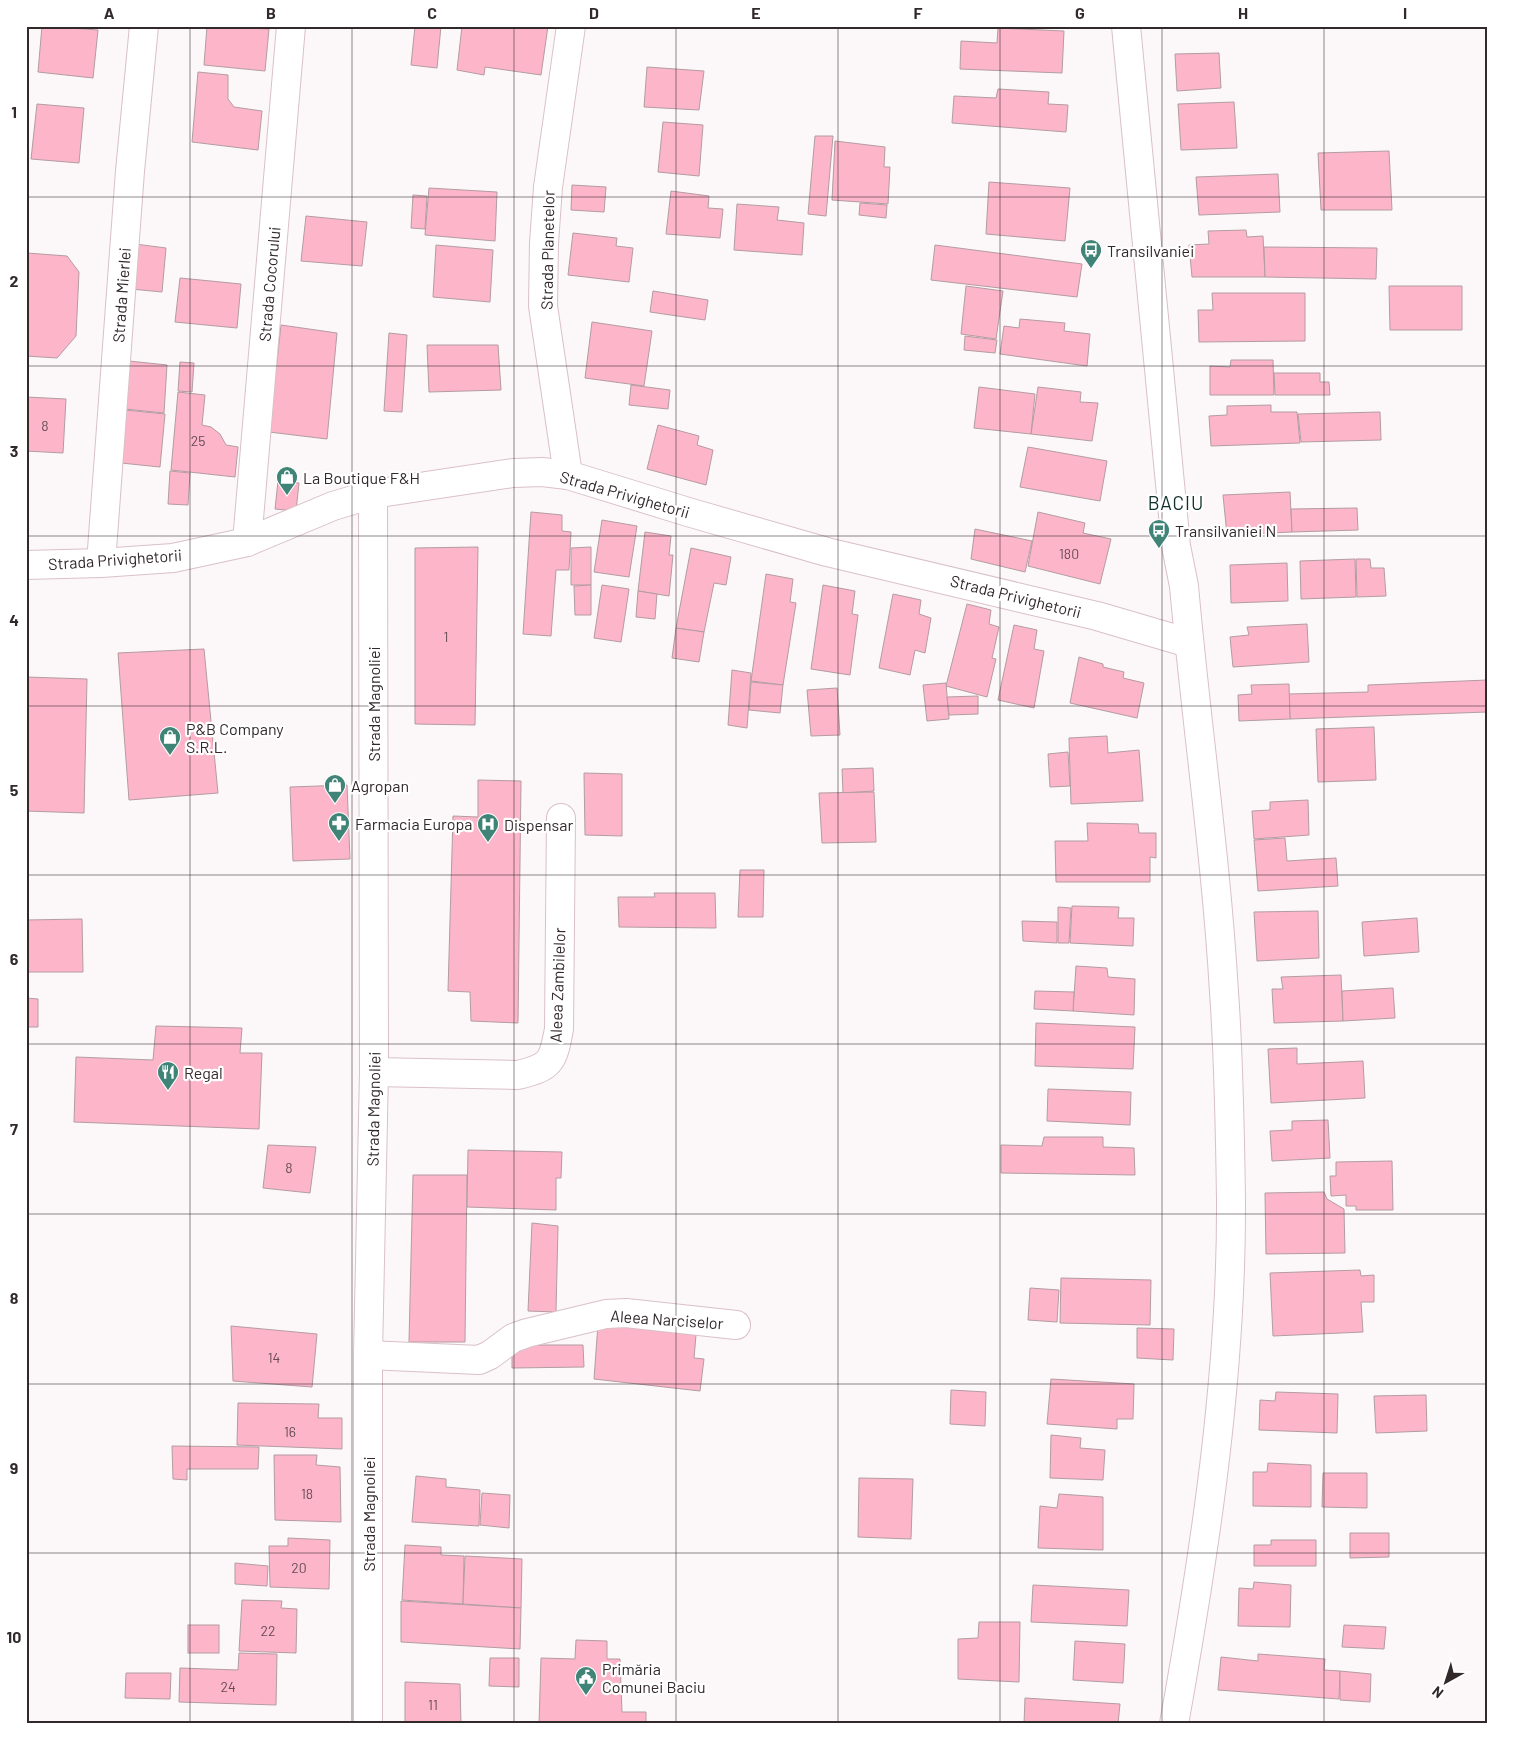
<svg xmlns="http://www.w3.org/2000/svg" width="1513" height="1750" font-family="Barlow,sans-serif">
<rect width="100%" height="100%" fill="#fcf7f9"/>
<!-- building -->
<g fill="#fdb5ca" stroke="#b39ca2">
<polygon points="42,26 98,30 93,78 38,72"/>
<polygon points="207,26 269,29 265,71 204,65"/>
<polygon points="415,26 441,26 437,68 411,65"/>
<polygon points="462,26 548,26 541,75 485,67 484,75 457,70"/>
<polygon points="998,28 1064,31 1062,73 960,69 961,41 997,43"/>
<polygon points="1219,53 1221,88 1177,91 1175,54"/>
<polygon points="647,67 704,71 699,110 644,107"/>
<polygon points="198,72 228,75 228,99 234,107 262,111 258,150 192,142"/>
<polygon points="998,89 1049,92 1048,104 1068,105 1066,132 952,123 954,96 996,98"/>
<polygon points="1234,102 1237,148 1181,150 1178,104"/>
<polygon points="37,104 84,108 79,163 31,159"/>
<polygon points="663,122 703,125 699,176 658,172"/>
<polygon points="815,136 833,136 826,216 808,214"/>
<polygon points="835,141 885,147 884,167 890,167 888,204 832,200"/>
<polygon points="1389,151 1392,210 1321,210 1318,153"/>
<polygon points="1278,174 1280,212 1199,215 1196,177"/>
<polygon points="989,182 1070,188 1065,241 986,234"/>
<polygon points="572,185 606,187 604,212 571,210"/>
<polygon points="429,188 497,192 495,241 425,235"/>
<polygon points="671,191 709,196 708,208 723,209 720,238 666,234"/>
<polygon points="413,195 427,196 425,229 411,228"/>
<polygon points="860,203 887,205 886,218 859,215"/>
<polygon points="737,204 779,207 777,220 804,223 802,255 734,250"/>
<polygon points="306,216 367,222 362,266 301,261"/>
<polygon points="1246,230 1247,237 1263,236 1265,277 1192,277 1189,245 1209,244 1208,231"/>
<polygon points="573,233 617,238 616,246 633,248 629,282 568,275"/>
<polygon points="135,244 166,248 162,292 131,289"/>
<polygon points="436,245 493,250 490,302 433,297"/>
<polygon points="935,245 1082,264 1077,297 931,280"/>
<polygon points="1264,247 1377,248 1376,279 1265,277"/>
<polygon points="27,253 67,256 79,272 76,336 57,358 26,356"/>
<polygon points="180,278 241,284 237,328 175,322"/>
<polygon points="966,286 1003,291 996,339 961,334"/>
<polygon points="1389,286 1462,286 1462,330 1390,330"/>
<polygon points="653,291 708,300 705,320 650,312"/>
<polygon points="1212,293 1305,293 1305,341 1199,342 1198,310 1213,310"/>
<polygon points="1020,319 1065,323 1064,331 1090,334 1087,366 1000,354 1004,326 1019,328"/>
<polygon points="592,322 652,331 644,386 585,378"/>
<polygon points="281,325 337,333 327,439 269,432"/>
<polygon points="389,333 407,335 402,412 384,411"/>
<polygon points="965,336 997,340 995,353 964,350"/>
<polygon points="427,345 498,345 501,390 429,392"/>
<polygon points="1231,360 1273,360 1274,395 1210,395 1210,366 1230,367"/>
<polygon points="129,361 167,365 164,413 125,409"/>
<polygon points="180,362 194,363 192,392 178,391"/>
<polygon points="1274,373 1320,373 1320,382 1329,382 1330,395 1275,395"/>
<polygon points="631,385 670,390 668,409 629,405"/>
<polygon points="979,387 1035,394 1031,434 974,428"/>
<polygon points="1038,387 1081,392 1080,402 1098,403 1092,441 1031,434"/>
<polygon points="178,392 205,395 202,425 211,427 220,434 226,445 238,447 235,477 171,470"/>
<polygon points="26,397 66,399 63,453 26,451"/>
<polygon points="1271,405 1271,412 1297,412 1300,443 1211,446 1209,416 1227,415 1227,406"/>
<polygon points="125,410 165,414 160,467 121,463"/>
<polygon points="1380,412 1381,440 1301,442 1298,414"/>
<polygon points="658,425 699,436 697,445 713,450 706,485 647,469"/>
<polygon points="1028,447 1107,461 1100,501 1020,487"/>
<polygon points="170,471 190,473 188,505 168,504"/>
<polygon points="278,481 299,483 296,511 275,509"/>
<polygon points="1290,492 1292,532 1227,535 1223,495"/>
<polygon points="1357,508 1358,530 1292,532 1291,509"/>
<polygon points="531,512 562,515 562,531 571,532 569,570 556,570 551,636 523,634"/>
<polygon points="1038,512 1085,523 1083,533 1111,539 1100,584 1028,566"/>
<polygon points="602,520 637,526 629,577 594,572"/>
<polygon points="975,529 1032,541 1025,572 971,559"/>
<polygon points="645,532 671,536 669,555 673,555 669,596 638,591"/>
<polygon points="478,547 475,725 415,724 415,548"/>
<polygon points="591,547 591,585 571,585 571,548"/>
<polygon points="691,548 731,557 726,585 714,583 704,632 676,628"/>
<polygon points="1355,559 1356,597 1301,599 1300,561"/>
<polygon points="1356,559 1370,559 1371,568 1384,568 1386,596 1357,597"/>
<polygon points="1287,563 1288,601 1231,603 1230,565"/>
<polygon points="766,574 793,579 790,602 796,603 783,685 751,681"/>
<polygon points="591,585 591,615 575,615 574,586"/>
<polygon points="602,585 629,589 621,642 594,638"/>
<polygon points="823,585 855,591 852,614 858,615 850,675 811,669"/>
<polygon points="638,591 657,594 655,619 636,617"/>
<polygon points="893,594 921,600 919,614 931,618 925,653 915,650 910,675 879,668"/>
<polygon points="967,604 991,610 989,624 999,627 992,658 996,659 987,697 946,686"/>
<polygon points="1307,624 1309,662 1233,667 1230,637 1249,635 1247,627"/>
<polygon points="1014,625 1037,630 1034,649 1044,651 1034,708 998,700"/>
<polygon points="676,628 704,632 699,662 672,658"/>
<polygon points="204,649 218,793 129,800 118,653"/>
<polygon points="1079,657 1103,664 1103,667 1124,672 1123,678 1144,683 1137,718 1070,703"/>
<polygon points="732,670 751,673 747,728 728,725"/>
<polygon points="26,677 87,679 84,813 26,811"/>
<polygon points="1487,680 1487,712 1290,719 1289,694 1368,692 1368,685"/>
<polygon points="751,682 783,685 780,713 749,710"/>
<polygon points="946,683 949,719 927,721 923,685"/>
<polygon points="1289,684 1290,719 1239,721 1238,695 1252,694 1251,685"/>
<polygon points="837,688 840,735 811,736 807,690"/>
<polygon points="978,696 978,714 949,715 947,697"/>
<polygon points="1374,727 1376,780 1318,782 1316,729"/>
<polygon points="1107,736 1108,753 1139,750 1143,801 1071,804 1069,738"/>
<polygon points="1068,752 1070,786 1050,787 1048,754"/>
<polygon points="873,768 874,791 843,793 842,769"/>
<polygon points="584,773 622,774 622,836 585,835"/>
<polygon points="478,780 521,781 518,1023 471,1021 470,992 448,991 453,816 478,817"/>
<polygon points="347,785 350,859 293,861 290,787"/>
<polygon points="874,792 876,842 822,843 819,793"/>
<polygon points="1308,800 1309,835 1254,839 1252,811 1270,810 1270,802"/>
<polygon points="1087,823 1138,824 1139,833 1156,833 1156,858 1150,857 1150,882 1056,882 1055,841 1088,841"/>
<polygon points="1285,838 1287,861 1336,858 1338,886 1258,891 1254,840"/>
<polygon points="740,870 764,870 763,917 738,917"/>
<polygon points="654,893 715,893 716,928 619,927 618,897 655,897"/>
<polygon points="1072,906 1119,907 1118,918 1134,918 1133,946 1070,943"/>
<polygon points="1058,907 1071,908 1069,943 1058,943"/>
<polygon points="1318,911 1319,958 1257,961 1254,912"/>
<polygon points="1417,918 1419,952 1364,956 1362,922"/>
<polygon points="82,919 83,972 26,972 26,920"/>
<polygon points="1022,921 1057,922 1057,943 1023,941"/>
<polygon points="1076,966 1107,968 1108,977 1135,979 1134,1015 1073,1011"/>
<polygon points="1341,975 1343,1021 1274,1023 1272,989 1283,989 1281,977"/>
<polygon points="1393,988 1395,1018 1343,1021 1342,991"/>
<polygon points="1035,991 1074,992 1073,1011 1034,1009"/>
<polygon points="26,998 38,999 38,1027 26,1027"/>
<polygon points="1036,1023 1135,1027 1133,1069 1035,1066"/>
<polygon points="156,1026 242,1028 240,1053 262,1053 259,1129 74,1122 76,1057 153,1060"/>
<polygon points="1297,1048 1297,1064 1363,1061 1365,1098 1271,1103 1268,1049"/>
<polygon points="1048,1089 1131,1092 1130,1125 1047,1121"/>
<polygon points="1328,1120 1330,1158 1272,1161 1270,1131 1292,1130 1292,1121"/>
<polygon points="1044,1137 1103,1137 1103,1147 1134,1148 1135,1175 1001,1173 1001,1145 1042,1146"/>
<polygon points="268,1145 316,1147 310,1193 263,1188"/>
<polygon points="468,1150 562,1152 561,1178 556,1178 556,1210 467,1207"/>
<polygon points="1392,1161 1393,1210 1356,1210 1356,1206 1346,1206 1346,1195 1331,1196 1330,1176 1336,1176 1336,1162"/>
<polygon points="413,1175 467,1175 465,1342 409,1342"/>
<polygon points="1324,1192 1327,1199 1344,1209 1345,1253 1266,1254 1265,1193"/>
<polygon points="532,1223 558,1226 556,1312 528,1311"/>
<polygon points="1360,1270 1361,1276 1374,1275 1374,1302 1361,1302 1363,1332 1273,1336 1270,1273"/>
<polygon points="1061,1278 1151,1280 1150,1325 1060,1323"/>
<polygon points="1030,1288 1059,1290 1057,1322 1028,1320"/>
<polygon points="598,1324 696,1335 694,1358 704,1359 700,1391 594,1379"/>
<polygon points="231,1326 317,1334 312,1387 233,1381"/>
<polygon points="1137,1328 1174,1329 1173,1360 1137,1358"/>
<polygon points="512,1345 583,1345 584,1367 512,1368"/>
<polygon points="1051,1379 1134,1384 1133,1419 1117,1419 1117,1429 1047,1424"/>
<polygon points="951,1390 986,1392 985,1426 950,1424"/>
<polygon points="1276,1392 1338,1394 1337,1433 1259,1430 1260,1400 1275,1401"/>
<polygon points="1426,1395 1427,1431 1376,1433 1374,1396"/>
<polygon points="238,1403 319,1404 318,1418 342,1418 342,1449 237,1445"/>
<polygon points="1051,1435 1081,1438 1080,1448 1105,1450 1103,1480 1050,1478"/>
<polygon points="172,1446 259,1447 258,1469 187,1469 187,1480 173,1479"/>
<polygon points="274,1455 317,1455 316,1465 340,1467 341,1522 275,1520"/>
<polygon points="1268,1463 1311,1465 1311,1507 1253,1506 1253,1472 1267,1472"/>
<polygon points="1323,1473 1367,1473 1367,1508 1322,1507"/>
<polygon points="416,1476 446,1479 446,1487 480,1490 479,1526 412,1522"/>
<polygon points="859,1478 913,1479 911,1539 858,1537"/>
<polygon points="482,1493 510,1495 509,1528 480,1525"/>
<polygon points="1059,1494 1103,1497 1103,1550 1038,1548 1040,1506 1057,1508"/>
<polygon points="1350,1533 1389,1533 1389,1557 1350,1558"/>
<polygon points="288,1538 330,1540 329,1589 270,1587 269,1546 288,1546"/>
<polygon points="1271,1540 1316,1540 1316,1566 1254,1566 1254,1545 1271,1545"/>
<polygon points="405,1545 441,1547 441,1555 464,1556 463,1604 402,1600"/>
<polygon points="465,1556 522,1559 521,1608 463,1604"/>
<polygon points="235,1563 268,1566 267,1586 235,1584"/>
<polygon points="1254,1582 1291,1585 1290,1627 1238,1626 1239,1588 1253,1589"/>
<polygon points="1033,1585 1129,1590 1127,1626 1031,1622"/>
<polygon points="242,1600 282,1601 281,1608 297,1609 296,1653 239,1651"/>
<polygon points="401,1601 521,1608 520,1649 401,1642"/>
<polygon points="979,1622 1020,1622 1019,1682 958,1679 958,1639 978,1638"/>
<rect x="188" y="1625" width="31" height="28"/>
<polygon points="1344,1625 1386,1627 1384,1649 1342,1647"/>
<polygon points="576,1640 607,1641 607,1659 620,1659 622,1712 646,1712 646,1724 539,1724 541,1658 575,1659"/>
<polygon points="1075,1641 1125,1644 1123,1683 1073,1680"/>
<polygon points="239,1653 277,1654 276,1705 179,1702 180,1668 238,1670"/>
<polygon points="1258,1654 1325,1659 1324,1670 1340,1671 1339,1699 1218,1690 1221,1657 1258,1661"/>
<polygon points="490,1658 519,1658 519,1687 489,1686"/>
<polygon points="1340,1671 1371,1674 1370,1702 1340,1700"/>
<polygon points="126,1673 171,1673 170,1699 125,1698"/>
<polygon points="405,1682 460,1684 461,1724 405,1724"/>
<polygon points="1025,1698 1120,1704 1118,1724 1024,1724"/>
</g>
<g fill="none" stroke-linecap="round" stroke-linejoin="round">
<!-- street casing -->
<g stroke="#d9c1c7" stroke-width="30">
<g id="street">
<polyline points="568,475 543,306 544,243 548,187 571,26"/>
<polyline points="247,542 291,26"/>
<polyline points="101,563 130,171 144,26"/>
<polyline points="26,565 101,563 173,558 247,542 333,506 373,494 513,473 542,472 568,475 688,512 827,552 1097,616 1189,643"/>
<path d="M374 1072 518 1075C551 1067 553 1062 559 1029L561 818"/>
<polyline points="368,1355 479,1360 490,1355 513,1338 527,1333 606,1314 626,1313 736,1325"/>
<polyline points="368,1724 368,1355 374,1072 373,494"/>
</g>
</g>
<!-- primary casing -->
<g stroke="#d9c1c7" stroke-width="30">
<path id="primary" d="M1126 26 1176 546 1184 586C1196 722 1216 856 1224 992 1229 1061 1230 1130 1231 1199 1232 1375 1205 1551 1174 1724"/>
</g>
<!-- street -->
<use href="#street" stroke="#fff" stroke-width="28"/>
<!-- primary -->
<use href="#primary" stroke="#fff" stroke-width="28"/>
</g>
<!-- grid -->
<path fill="none" stroke="#32292b" stroke-width="1" stroke-opacity="0.55" d="M190 26V1724M352 26V1724M514 26V1724M676 26V1724M838 26V1724M1000 26V1724M1162 26V1724M1324 26V1724M26 197H1487M26 366H1487M26 536H1487M26 706H1487M26 875H1487M26 1044H1487M26 1214H1487M26 1384H1487M26 1553H1487"/>
<!-- icons -->
<defs>
<g id="bus-pin" transform="scale(1.125)"><path d="M0 17L-7.5 6A9.5 9.5 0 1 1 7.5 6Z" fill="#408377" stroke="#fff"/><path d="M-5-6H5V4H4V6H2V4H-2V6H-4V4H-5ZM-3.5-4V0h7V-4ZM-3.5 1.2v1.5H-2V1.2ZM2 1.2v1.5H3.5V1.2Z" fill="#fff"/></g>
<g id="shop-pin" transform="scale(1.125)"><path d="M0 17L-7.5 6A9.5 9.5 0 1 1 7.5 6Z" fill="#408377" stroke="#fff"/><path d="M-5-2.5h2.3a2.7 3.5 0 0 1 5.4 0H5L5.5 6h-11ZM-1.5-2.5h3a1.5 2.3 0 0 0-3 0Z" fill="#fff"/></g>
<g id="pharmacy-pin" transform="scale(1.125)"><path d="M0 17L-7.5 6A9.5 9.5 0 1 1 7.5 6Z" fill="#408377" stroke="#fff"/><path d="M-2-6h4v4h4v4h-4v4h-4v-4h-4v-4h4Z" fill="#fff"/></g>
<g id="hospital-pin" transform="scale(1.125)"><path d="M0 17L-7.5 6A9.5 9.5 0 1 1 7.5 6Z" fill="#408377" stroke="#fff"/><path d="M-5-5h3v3.5h4V-5h3V5h-3V1.5h-4V5h-3Z" fill="#fff"/></g>
<g id="restaurant-pin" transform="scale(1.125)"><path d="M0 17L-7.5 6A9.5 9.5 0 1 1 7.5 6Z" fill="#408377" stroke="#fff"/><path d="M-5-6h1v4h1v-4h1v4h1v-4h1v5L-1.5 .5V6h-2V.5L-5-1ZM5-6V6H3V1.5H1.5Q1.5-4 5-6Z" fill="#fff"/></g>
<g id="civic-pin" transform="scale(1.125)"><path d="M0 17L-7.5 6A9.5 9.5 0 1 1 7.5 6Z" fill="#408377" stroke="#fff"/><path d="M-.6-6.5H3V-4.5H.6V-3L4-1V1h2V6H-6V1h2V-1L-.6-3ZM-1.2 2.5V6h2.4V2.5Z" fill="#fff"/></g>
</defs>
<g fill-rule="evenodd">
<use href="#bus-pin" x="1091" y="250"/>
<use href="#shop-pin" x="287" y="477"/>
<use href="#bus-pin" x="1159" y="530"/>
<use href="#shop-pin" x="170" y="737"/>
<use href="#shop-pin" x="335" y="785"/>
<use href="#pharmacy-pin" x="339" y="823"/>
<use href="#hospital-pin" x="488" y="824"/>
<use href="#restaurant-pin" x="168" y="1072"/>
<use href="#civic-pin" x="586" y="1677"/>
</g>
<g text-anchor="middle" dominant-baseline="central" stroke-width="4.5" stroke-linejoin="round" paint-order="stroke">
<!-- number labels -->
<g font-size="14" fill="#654c53">
<text x="45" y="425">8</text>
<text x="198" y="440">25</text>
<text x="1069" y="553">180</text>
<text x="446" y="636">1</text>
<text x="289" y="1167">8</text>
<text x="274" y="1357">14</text>
<text x="290" y="1431">16</text>
<text x="307" y="1493">18</text>
<text x="299" y="1567">20</text>
<text x="268" y="1630">22</text>
<text x="228" y="1686">24</text>
<text x="433" y="1704">11</text>
</g>
<!-- street labels -->
<g font-size="16" fill="#32292b" stroke="#fff">
<text transform="translate(547 250) rotate(-89)">Strada Planetelor</text>
<text transform="translate(269 284) rotate(-85)">Strada Cocorului</text>
<text transform="translate(121 295) rotate(-86)">Strada Mierlei</text>
<text transform="translate(625 494) rotate(16)">Strada Privighetorii</text>
<text transform="translate(115 559) rotate(-4)">Strada Privighetorii</text>
<text transform="translate(1016 596) rotate(14)">Strada Privighetorii</text>
<text transform="translate(373 704) rotate(-90)">Strada Magnoliei</text>
<text transform="translate(557 985) rotate(-88)">Aleea Zambilelor</text>
<text transform="translate(373 1109) rotate(-89)">Strada Magnoliei</text>
<text transform="translate(667 1319) rotate(4)">Aleea Narciselor</text>
<text transform="translate(368 1514) rotate(-90)">Strada Magnoliei</text>
</g>
<!-- poi labels -->
<g font-size="16" fill="#32292b" stroke="#fff" text-anchor="start">
<text x="1107" y="250">Transilvaniei</text>
<text x="303" y="477">La Boutique F&amp;H</text>
<text x="1175" y="530">Transilvaniei N</text>
<text x="186" y="728">P&amp;B Company<tspan x="186" dy="18">S.R.L.</tspan></text>
<text x="351" y="785">Agropan</text>
<text x="355" y="823">Farmacia Europa</text>
<text x="504" y="824">Dispensar</text>
<text x="184" y="1072">Regal</text>
<text x="602" y="1668">Primăria<tspan x="602" dy="18">Comunei Baciu</tspan></text>
</g>
<!-- quarter labels -->
<g font-size="19" letter-spacing="1" fill="#10312b" stroke="#fff">
<text x="1176" y="502">BACIU</text>
</g>
</g>
<!-- border -->
<rect width="1513" height="1750" fill="none" stroke="#ffffff" stroke-width="55"/>
<!-- north arrow -->
<g transform="translate(1446 1682) rotate(219)" stroke="#ffffff" stroke-width="4" paint-order="stroke">
<path d="M0-4L9 19L0 12L-9 19Z" fill="#32292b"/>
<text y="-8" font-size="14" font-weight="bold" text-anchor="middle" fill="#32292b">N</text>
</g>
<rect x="28" y="28" width="1458" height="1694" fill="none" stroke="#32292b" stroke-width="2"/>
<g font-size="16" text-anchor="middle" font-weight="bold" fill="#32292b">
<text x="109" y="19">A</text>
<text x="271" y="19">B</text>
<text x="432" y="19">C</text>
<text x="594" y="19">D</text>
<text x="756" y="19">E</text>
<text x="918" y="19">F</text>
<text x="1080" y="19">G</text>
<text x="1243" y="19">H</text>
<text x="1405" y="19">I</text>
<text x="14" y="118">1</text>
<text x="14" y="287">2</text>
<text x="14" y="457">3</text>
<text x="14" y="626">4</text>
<text x="14" y="796">5</text>
<text x="14" y="965">6</text>
<text x="14" y="1135">7</text>
<text x="14" y="1304">8</text>
<text x="14" y="1474">9</text>
<text x="14" y="1643">10</text>
</g>
</svg>
